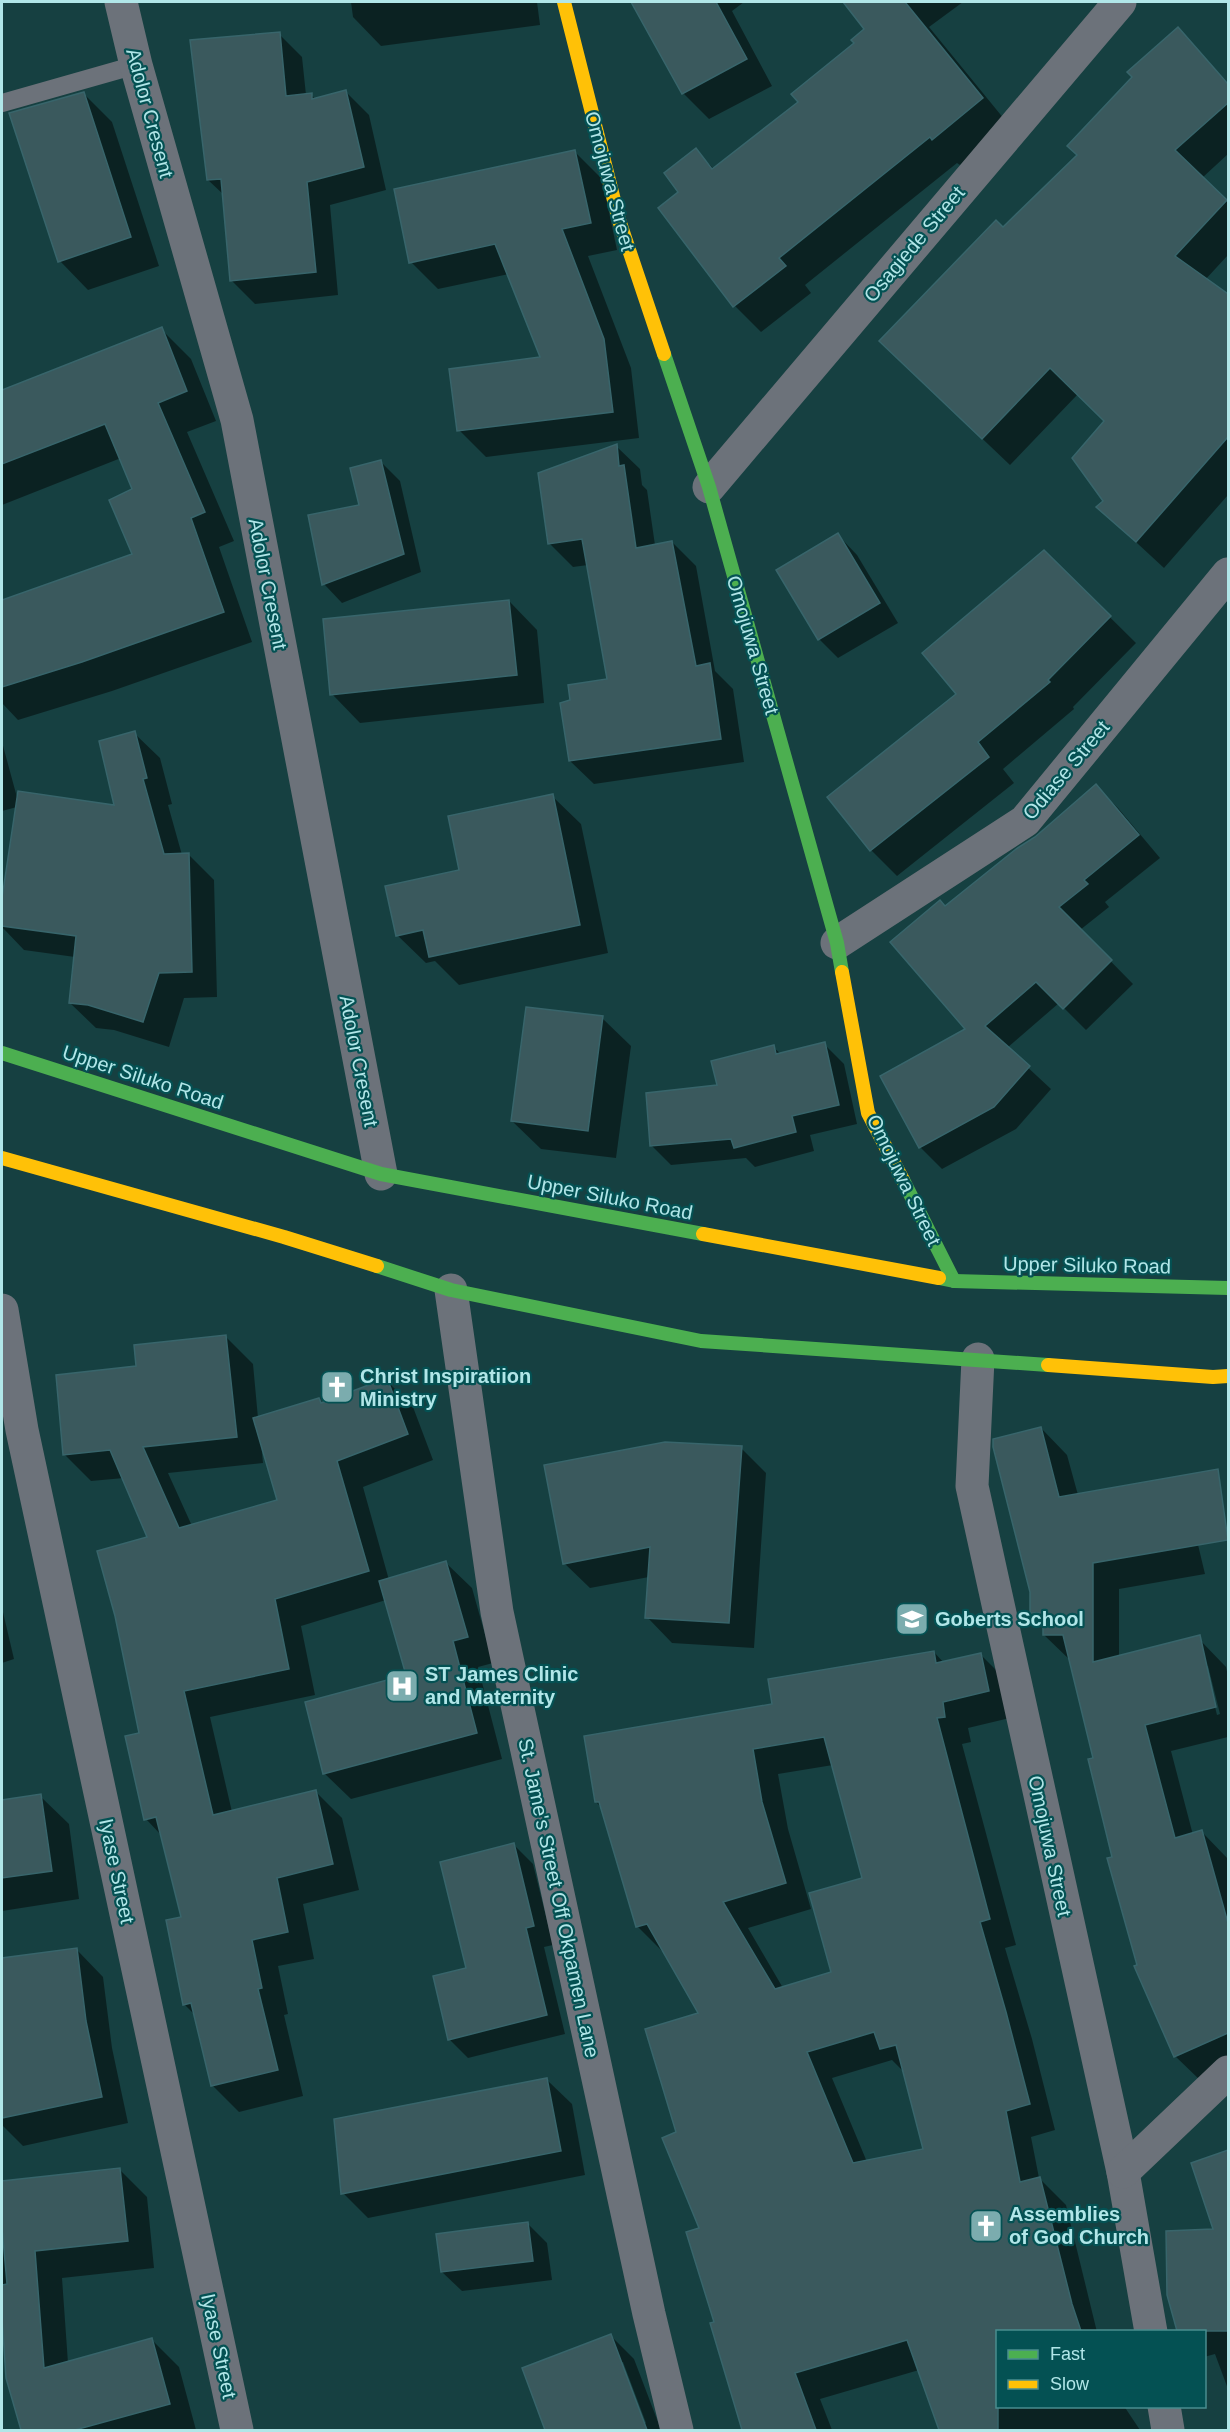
<svg xmlns="http://www.w3.org/2000/svg" width="1230" height="2432" font-family="Helvetica,sans-serif">
<rect width="100%" height="100%" fill="#164041"/>
<!-- shadow -->
<g fill="#0007" fill-rule="evenodd">
<polygon points="351,2 537,2 540,25 381,46 353,17"/>
<polygon points="633,2 744,2 732,11 772,86 709,119 683,93"/>
<polygon points="844,2 963,2 929,27 1009,125 960,165 957,163 805,285 811,293 761,332 735,306 660,209 680,192 695,150 714,169 800,102 856,44 866,30"/>
<polygon points="1178,29 1228,83 1228,154 1202,178 1228,203 1228,255 1205,280 1228,299 1228,495 1164,568 1098,507 1105,502 1105,421 1078,394 1010,465 908,368 1003,229 1079,156"/>
<polygon points="279,34 302,57 306,95 311,95 316,99 346,92 369,115 386,190 330,205 338,295 255,304 232,281 224,195 208,180"/>
<polygon points="83,93 112,122 159,266 88,290 60,261"/>
<polygon points="575,152 602,179 617,250 588,256 631,368 639,438 486,457 459,430 542,358 509,274 438,289 411,262"/>
<polygon points="161,329 191,359 216,421 187,432 234,541 219,547 252,642 112,691 18,720 2,703 2,601 134,555 134,490 121,458 2,505 2,391"/>
<polygon points="616,446 640,469 642,485 647,490 655,545 672,542 696,566 715,671 733,689 744,762 594,784 570,761 572,701 609,680 588,565 573,567 549,543"/>
<polygon points="381,462 400,481 421,572 342,603 324,584"/>
<polygon points="838,535 857,555 898,623 838,658 819,639"/>
<polygon points="1044,552 1136,643 1073,707 1074,709 1003,769 1014,783 897,876 871,850 829,797 958,694"/>
<polygon points="509,601 537,630 544,703 360,723 332,694"/>
<polygon points="134,733 160,758 172,804 168,805 182,855 188,854 214,880 217,997 184,998 169,1047 114,1030 96,1028 70,1003 75,957 24,950 2,927 2,907 17,807 2,811 2,742 18,801 116,806"/>
<polygon points="1096,786 1118,808 1160,858 1105,902 1109,907 1080,930 1133,984 1086,1030 1059,1003 1007,1048 1051,1089 1016,1129 942,1169 920,1147 882,1076 967,1029 945,907 1036,838"/>
<polygon points="552,796 581,824 608,953 459,985 435,961 426,963 397,935 461,871"/>
<polygon points="602,1018 631,1046 616,1158 541,1149 512,1121"/>
<polygon points="824,1044 844,1064 857,1124 810,1135 814,1151 755,1167 746,1158 671,1165 651,1145 719,1087 773,1047 781,1054"/>
<path d="M226 1337 253 1364 258 1418 319 1399 323 1404 386 1380 413 1407 433 1460 363 1487 389 1580 446 1563 472 1588 493 1663 478 1667 502 1759 351 1799 325 1774 307 1703 408 1676 386 1600 301 1626 315 1695 210 1717 232 1812 315 1791 342 1818 359 1890 303 1904 314 1959 278 1966 288 2014 284 2015 303 2096 239 2112 212 2085 196 2016 184 2004 183 1918 162 1836 146 1819 141 1734 149 1538 124 1478 91 1481 65 1455 138 1368ZM261 1443 279 1501 192 1526 168 1473 263 1463Z"/>
<path d="M1041 1428 1067 1455 1078 1495 1189 1507 1205 1574 1119 1589V1657L1200 1640 1226 1667 1228 1676V1737L1171 1751 1193 1835 1202 1832 1228 1859V2071L1202 2082 1175 2056 1139 1966 1095 1759 1071 1661 1044 1635V1625L1031 1612ZM1205 1666H1208L1220 1714 1217 1715Z"/>
<polygon points="741,1448 766,1473 754,1648 672,1643 647,1617 649,1577 590,1588 564,1563"/>
<polygon points="2,1608 14,1659 2,1663"/>
<path d="M934 1652 944 1663 980 1654 1006 1680 1014 1717 968 1728 971 1742 962 1744 1016 1945 1005 1948 1032 2039 1055 2130 1031 2137 1039 2178 1066 2205 1097 2332H998V2406H1124L1140 2430H941L919 2370 820 2399 832 2430H744L736 2408 715 2323 701 2229 678 2133 701 2014 664 1953 638 1927 602 1808 596 1802 774 1705ZM833 1765 864 1879 833 1973 783 1988 748 1928 811 1909 788 1829 778 1774ZM892 2060 904 2072 925 2150 867 2162 832 2078Z"/>
<polygon points="40,1796 69,1824 79,1899 2,1911 2,1802"/>
<polygon points="514,1845 533,1864 553,1945 544,1947 565,2034 468,2058 449,2039 468,1969"/>
<polygon points="77,1950 103,1977 112,2048 128,2123 23,2146 2,2125 2,1959"/>
<polygon points="547,2080 572,2104 585,2175 368,2218 343,2193"/>
<polygon points="1228,2152 1228,2389 1215,2354 1204,2357 1204,2332 1179,2331 1168,2295 1215,2231 1193,2164"/>
<polygon points="119,2169 147,2197 154,2268 62,2278 68,2363 151,2339 179,2367 196,2430 22,2430 8,2378 2,2316 2,2183"/>
<polygon points="528,2224 547,2243 552,2280 462,2291 442,2272"/>
<path d="M611 2336 634 2359 661 2430H547L524 2368ZM620 2362H623L646 2423 643 2424Z"/>
</g>
<!-- building -->
<g fill="#3a595d" stroke="#38656b" stroke-width="1.5" fill-rule="evenodd">
<polygon points="631,2 716,2 747,59 682,94"/>
<polygon points="843,2 905,2 983,98 932,140 930,137 779,258 786,266 733,307 658,208 678,192 664,173 696,148 712,169 798,102 791,94 854,43 851,40 864,29"/>
<polygon points="1178,27 1228,84 1228,103 1175,150 1227,200 1175,256 1228,294 1228,437 1136,542 1096,507 1103,501 1072,458 1104,421 1050,368 982,439 879,341 996,220 1003,227 1077,155 1067,146 1132,77 1127,72"/>
<polygon points="280,32 286,96 312,93 312,99 346,90 364,167 307,182 316,272 230,281 221,179 207,180 190,40"/>
<polygon points="84,92 131,237 58,262 9,113"/>
<polygon points="575,150 591,223 562,229 604,339 613,412 457,431 449,369 540,357 495,244 409,263 394,189"/>
<polygon points="162,327 187,391 158,403 205,512 191,518 224,612 82,662 2,687 2,600 132,554 109,500 132,489 105,424 2,464 2,390"/>
<polygon points="617,444 619,466 624,465 636,548 672,541 696,666 710,663 721,739 569,761 560,703 570,700 568,685 607,679 582,539 548,544 538,473"/>
<polygon points="381,460 404,554 322,585 308,515 359,505 350,468"/>
<polygon points="838,533 880,603 818,640 776,570"/>
<polygon points="1044,550 1111,616 1048,680 1050,682 978,742 989,757 870,851 827,797 956,694 922,653"/>
<polygon points="509,600 517,675 330,695 323,619"/>
<polygon points="135,731 147,778 143,779 164,854 189,853 192,972 159,973 143,1022 88,1005 69,1003 76,936 2,926 2,898 18,791 114,805 99,741"/>
<polygon points="1096,784 1139,835 1084,880 1088,884 1059,907 1112,960 1063,1009 1036,982 985,1026 1030,1066 994,1107 919,1148 880,1076 965,1029 890,942 940,900 945,906 1016,849 1035,837"/>
<polygon points="553,794 580,925 429,957 423,930 396,936 385,886 459,870 448,816"/>
<polygon points="526,1007 603,1016 588,1131 511,1121"/>
<polygon points="825,1042 839,1105 792,1116 796,1132 734,1148 731,1139 650,1146 646,1093 717,1085 711,1061 774,1045 776,1054"/>
<polygon points="226,1335 237,1437 143,1447 179,1528 277,1500 253,1418 319,1398 321,1403 387,1378 408,1434 337,1461 369,1571 275,1599 289,1669 184,1691 213,1815 316,1790 333,1864 277,1878 288,1932 252,1940 262,1988 258,1989 278,2070 211,2086 191,2003 183,2005 166,1920 181,1917 156,1817 144,1820 125,1736 139,1733 115,1616 97,1551 147,1537 110,1450 63,1455 56,1375 136,1366 134,1345"/>
<polygon points="1041,1427 1059,1497 1218,1469 1228,1540 1093,1563 1093,1662 1200,1635 1216,1707 1145,1725 1175,1838 1202,1830 1228,1923 1228,2033 1174,2057 1134,1966 1137,1965 1107,1858 1112,1857 1088,1759 1093,1758 1063,1635 1043,1635 1043,1613 1030,1613 1030,1592 993,1447 993,1439"/>
<polygon points="665,1442 742,1446 729,1623 645,1618 650,1547 563,1564 544,1465"/>
<polygon points="446,1561 468,1637 453,1641 477,1733 323,1774 305,1702 406,1675 379,1581"/>
<path d="M934 1651 936 1663 981 1653 989 1691 943 1702 945 1717 937 1718 990 1919 980 1922 1006 2012 1030 2104 1006 2111 1020 2182 1040 2177 1072 2304 1081 2331H998V2430H939L907 2340 795 2373 816 2430H742L710 2323 714 2322 686 2232 699 2228 662 2138 676 2132 645 2029 698 2013 647 1924 636 1927 599 1802H595L584 1736 772 1704 768 1679ZM824 1737 862 1878 809 1893 831 1972 775 1989 723 1902 786 1883 762 1802 753 1749ZM874 2032 880 2049 896 2045 923 2149 853 2163 807 2052Z"/>
<polygon points="41,1794 52,1871 2,1878 2,1800"/>
<polygon points="514,1843 534,1926 526,1928 547,2015 448,2040 433,1976 466,1968 440,1862"/>
<polygon points="77,1948 86,2021 102,2097 2,2118 2,1958"/>
<polygon points="547,2078 561,2151 341,2194 334,2119"/>
<polygon points="1228,2150 1228,2331 1177,2331 1167,2295 1166,2231 1213,2229 1191,2163"/>
<polygon points="120,2168 128,2241 35,2251 44,2368 152,2338 170,2404 75,2430 21,2430 6,2378 2,2318 2,2285 7,2284 2,2228 2,2181"/>
<polygon points="528,2222 533,2261 441,2272 436,2234"/>
<polygon points="611,2334 647,2430 545,2430 522,2368"/>
</g>
<g fill="none" stroke-linecap="round" stroke-linejoin="round">
<!-- lane -->
<polyline stroke="#6c727a" stroke-width="18" points="2,103 136,65"/>
<!-- street -->
<g stroke="#6c727a" stroke-width="33">
<polyline points="121,2 136,65 237,420 381,1174"/>
<polyline points="709,487 1120,2"/>
<polyline points="837,943 1025,821 1228,574"/>
<polyline points="451,1290 497,1612 649,2314 677,2430"/>
<polyline points="2,1310 22,1430 237,2430"/>
<polyline points="978,1359 972,1486 1123,2172 1151,2332"/>
<polyline points="1123,2172 1228,2072"/>
<polyline points="1164,2406 1168,2430"/>
</g>
<!-- fast -->
<g stroke="#4caf50" stroke-width="14">
<polyline points="664,354 709,487 837,943 842,972"/>
<polyline points="2,1053 381,1174 703,1234"/>
<polyline points="903,1180 954,1281"/>
<polyline points="377,1266 451,1290 701,1341 1048,1365"/>
<polyline points="939,1278 954,1281 1228,1288"/>
</g>
<!-- slow -->
<g stroke="#ffc107" stroke-width="14">
<polyline points="564,2 619,220 664,354"/>
<polyline points="842,972 868,1113 903,1180"/>
<polyline points="2,1158 284,1237 377,1266"/>
<polyline points="703,1234 939,1278"/>
<polyline points="1048,1365 1213,1377 1228,1376"/>
</g>
</g>
<!-- icons -->
<defs>
<g id="church-square" transform="scale(1.725)"><rect x="-9" y="-9" width="18" height="18" rx="4" fill="#7bacae" stroke="#045153"/><path d="M-1.2-6h2.4v3.5h3.3v2.4h-3.3V6h-2.4V-.1h-3.3v-2.4h3.3Z" fill="#fff"/></g>
<g id="school-square" transform="scale(1.725)"><rect x="-9" y="-9" width="18" height="18" rx="4" fill="#7bacae" stroke="#045153"/><path d="M0-5L7-2L0 1L-7-2ZM-4 1L0 2.5L4 1V4Q0 6-4 4Z" fill="#fff"/></g>
<g id="hospital-square" transform="scale(1.725)"><rect x="-9" y="-9" width="18" height="18" rx="4" fill="#7bacae" stroke="#045153"/><path d="M-5-5h3v3.5h4V-5h3V5h-3V1.5h-4V5h-3Z" fill="#fff"/></g>
</defs>
<g fill-rule="evenodd">
<use href="#church-square" x="337" y="1387"/>
<use href="#school-square" x="912" y="1619"/>
<use href="#hospital-square" x="402" y="1686"/>
<use href="#church-square" x="986" y="2226"/>
</g>
<g text-anchor="middle" dominant-baseline="central" stroke-width="4.5" stroke-linejoin="round" paint-order="stroke">
<!-- street labels -->
<g font-size="20" fill="#b1e6e8" stroke="#045153">
<text transform="translate(150 113) rotate(75)">Adolor Cresent</text>
<text transform="translate(610 181) rotate(75)">Omojuwa Street</text>
<text transform="translate(914 244) rotate(-50)">Osagiede Street</text>
<text transform="translate(268 584) rotate(79)">Adolor Cresent</text>
<text transform="translate(753 645) rotate(74)">Omojuwa Street</text>
<text transform="translate(1066 770) rotate(-50)">Odiase Street</text>
<text transform="translate(359 1061) rotate(79)">Adolor Cresent</text>
<text transform="translate(143 1077) rotate(18)">Upper Siluko Road</text>
<text transform="translate(904 1180) rotate(64)">Omojuwa Street</text>
<text transform="translate(610 1197) rotate(11)">Upper Siluko Road</text>
<text transform="translate(1087 1265) rotate(1)">Upper Siluko Road</text>
<text transform="translate(1050 1846) rotate(78)">Omojuwa Street</text>
<text transform="translate(117 1871) rotate(78)">Iyase Street</text>
<text transform="translate(559 1898) rotate(78)">St. Jame's Street Off Okpamen Lane</text>
<text transform="translate(219 2346) rotate(78)">Iyase Street</text>
</g>
<!-- poi labels -->
<g font-size="20" font-weight="bold" fill="#b1e6e8" stroke="#045153" text-anchor="start">
<text x="360" y="1376">Christ Inspiratiion<tspan x="360" dy="23">Ministry</tspan></text>
<text x="935" y="1619">Goberts School</text>
<text x="425" y="1674">ST James Clinic<tspan x="425" dy="23">and Maternity</tspan></text>
<text x="1009" y="2214">Assemblies<tspan x="1009" dy="23">of God Church</tspan></text>
</g>
</g>
<!-- border -->
<rect width="1230" height="2432" fill="none" stroke="#b1e6e8" stroke-width="6"/>
<!-- legend -->
<rect x="996" y="2330" width="210" height="78" fill="#045153" stroke="#498d8f" stroke-width="1.5"/>
<rect x="1008" y="2350" width="30" height="9" fill="#4caf50" stroke="#498d8f" stroke-width="1.5"/>
<text x="1050" y="2360" font-size="18" fill="#b1e6e8">Fast</text>
<rect x="1008" y="2380" width="30" height="9" fill="#ffc107" stroke="#498d8f" stroke-width="1.5"/>
<text x="1050" y="2390" font-size="18" fill="#b1e6e8">Slow</text>
</svg>
